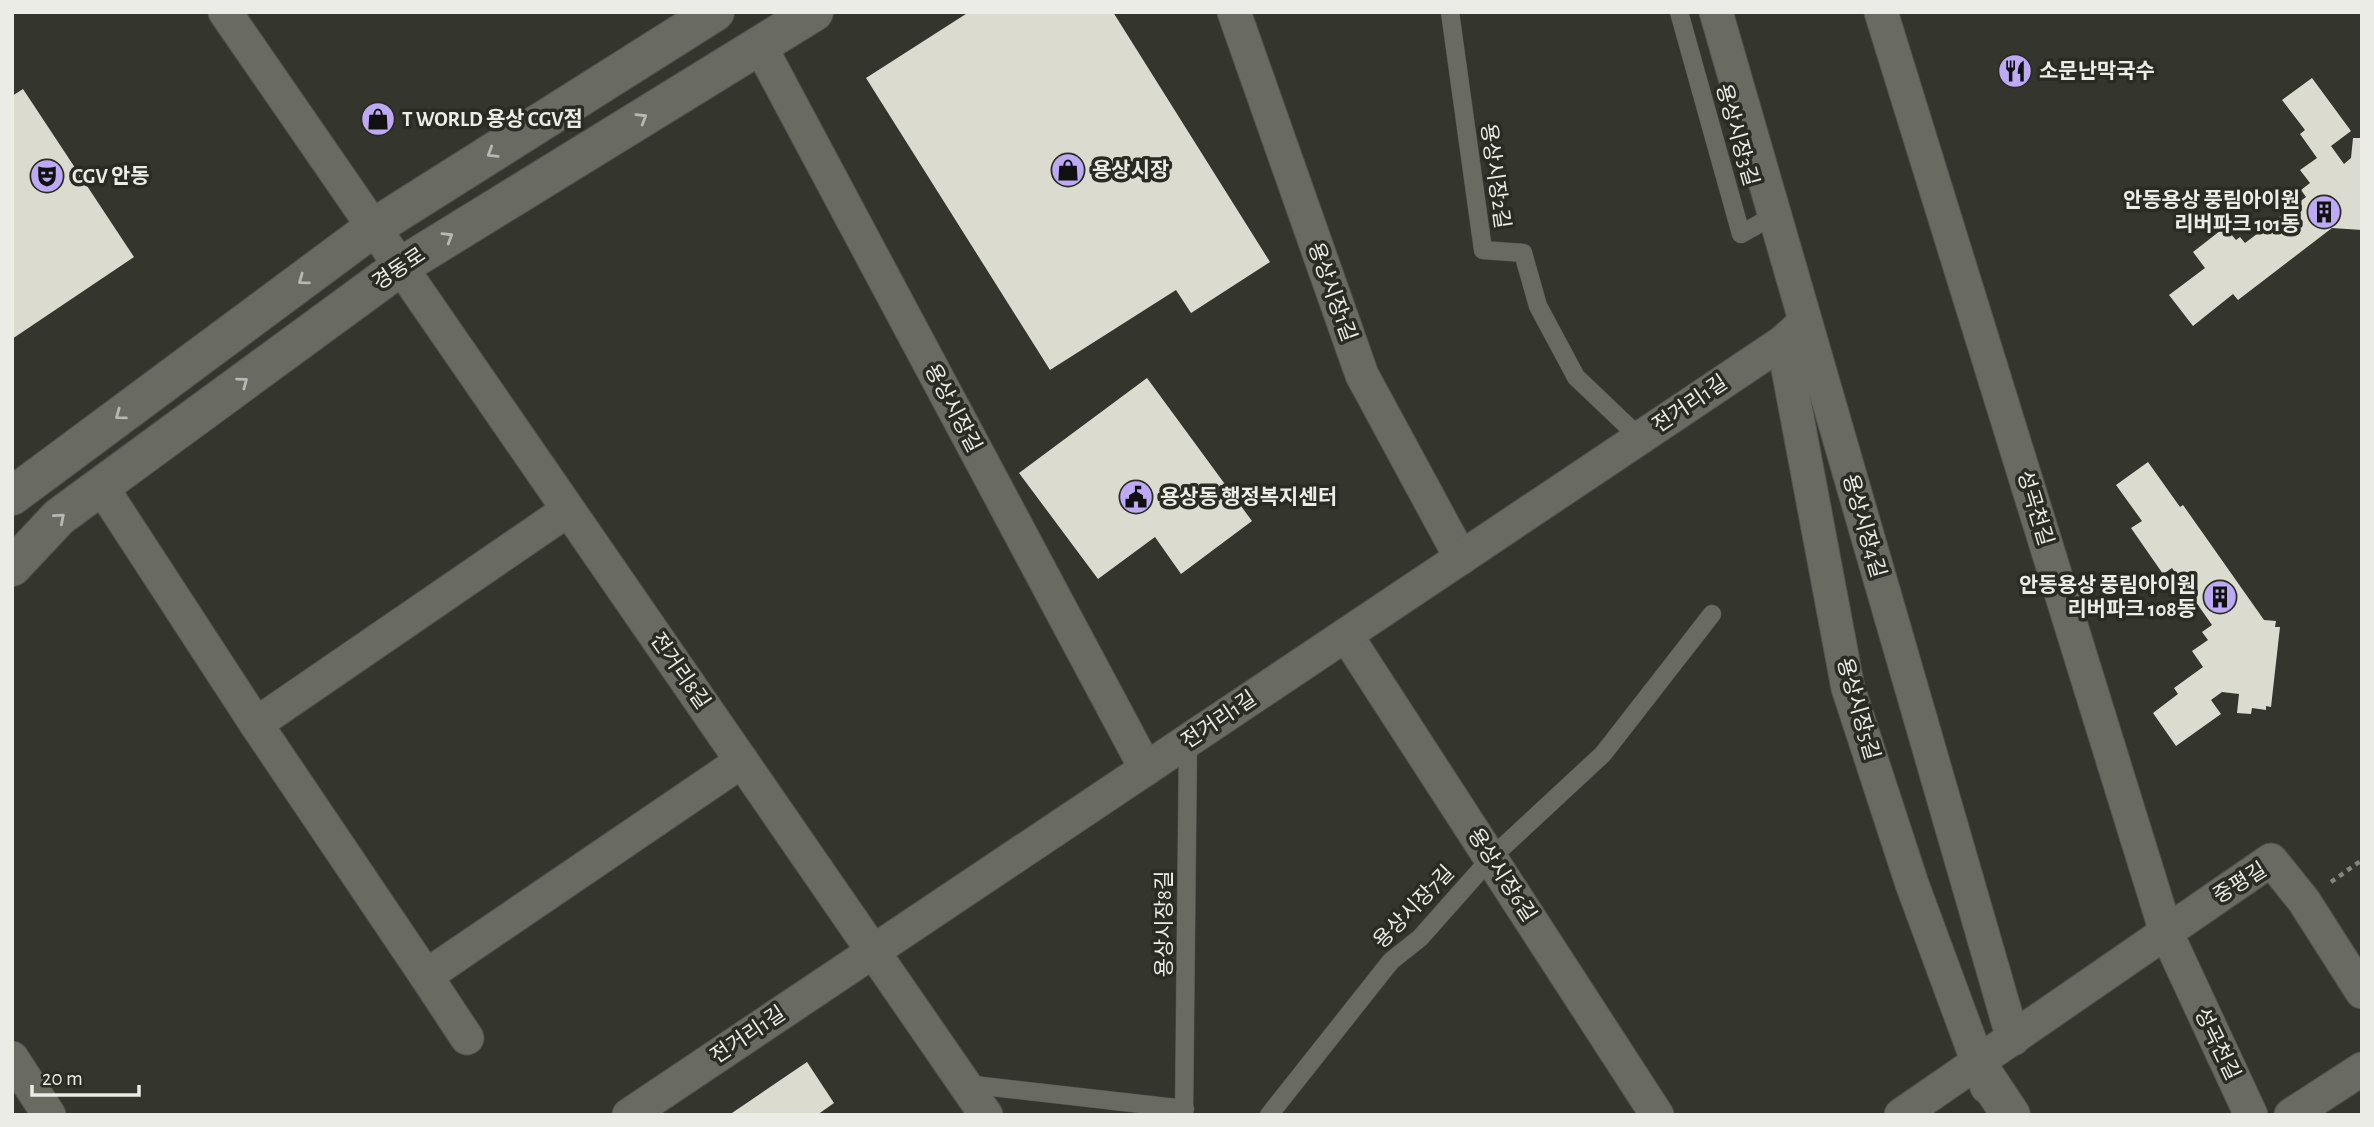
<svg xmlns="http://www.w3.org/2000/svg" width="2374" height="1127" font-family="'Alegreya Sans','Noto Sans KR',sans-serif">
<rect width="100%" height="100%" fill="#34352c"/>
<!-- building -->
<g fill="#dbdbd0">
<polygon points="969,12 1113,12 1270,262 1191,313 1176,290 1050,370 866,78"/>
<polygon points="2312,78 2351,131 2331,146 2344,164 2351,158 2353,138 2362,138 2362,230 2332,228 2238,300 2233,294 2193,326 2169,295 2205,268 2193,252 2225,227 2236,240 2240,237 2245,243 2306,197 2301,190 2310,183 2300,170 2317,158 2300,134 2305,130 2282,100"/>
<polygon points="23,89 134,257 12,339 12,96"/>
<polygon points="1147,378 1252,521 1181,574 1155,537 1098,579 1019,473"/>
<polygon points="2148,462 2180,507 2183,505 2264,620 2276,621 2275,627 2280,627 2271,707 2266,706 2266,710 2252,708 2251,714 2237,713 2239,694 2222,692 2211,700 2221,714 2176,746 2153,713 2178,694 2174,688 2203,667 2192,651 2208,640 2202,632 2212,625 2172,568 2163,574 2131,528 2142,521 2116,485"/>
<polygon points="807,1062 834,1103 817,1115 729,1115"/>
</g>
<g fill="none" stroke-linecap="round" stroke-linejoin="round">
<!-- lane casing -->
<g stroke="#52524b" stroke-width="19">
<g id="lane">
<polyline points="1450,12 1483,250 1523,253 1538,306 1576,377 1640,438"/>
<polyline points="1679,12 1741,234 1775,215"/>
<polyline points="965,1084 1185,1109"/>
<polyline points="1184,1115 1188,741"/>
<polyline points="1269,1115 1391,961 1420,938 1491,858 1603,754 1712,614"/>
</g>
</g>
<!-- street casing -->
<g stroke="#52524b" stroke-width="35">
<g id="street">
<polyline points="225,12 986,1115"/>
<polyline points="1234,12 1362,375 1461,558"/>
<polyline points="1716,12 2013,1039"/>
<polyline points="1881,12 2166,932 2251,1115"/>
<polyline points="760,46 1146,769"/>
<polyline points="1783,342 1848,688 1912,884 1987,1087"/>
<polyline points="101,486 256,724"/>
<polyline points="568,510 256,724 426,976 742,761"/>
<polyline points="1346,635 1657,1115"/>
<polyline points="426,976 467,1038"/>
<polyline points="12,1058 49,1115"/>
<polyline points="629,1115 1783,342 1805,322"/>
<polyline points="1901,1115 2271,860 2304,901 2362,992"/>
<polyline points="2291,1115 2362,1069"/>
</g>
</g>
<!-- secondary casing -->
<g stroke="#52524b" stroke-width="40">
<g id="secondary">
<polyline points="12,496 373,228 715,12"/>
<polyline points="12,567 59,517 400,267 814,12"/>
<polyline points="1977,1064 2011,1115"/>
</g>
</g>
<!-- path -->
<polyline stroke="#84857d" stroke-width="4.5" stroke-dasharray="5 5" stroke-linecap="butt" points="2331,882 2362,860"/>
<!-- lane -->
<use href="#lane" stroke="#696a60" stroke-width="18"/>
<!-- street -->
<use href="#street" stroke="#696a60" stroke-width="33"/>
<!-- secondary -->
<use href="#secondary" stroke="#696a60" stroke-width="38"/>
</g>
<!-- one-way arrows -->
<defs><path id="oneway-chevron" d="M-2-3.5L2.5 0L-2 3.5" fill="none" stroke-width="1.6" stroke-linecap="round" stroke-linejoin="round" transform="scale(1.75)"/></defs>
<g stroke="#b7b8b0">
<use href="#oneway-chevron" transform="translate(642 118) rotate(-31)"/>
<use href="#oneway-chevron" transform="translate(492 153) rotate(148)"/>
<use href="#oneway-chevron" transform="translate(448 237) rotate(-31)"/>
<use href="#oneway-chevron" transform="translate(303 280) rotate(144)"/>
<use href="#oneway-chevron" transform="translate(243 382) rotate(-36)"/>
<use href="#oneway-chevron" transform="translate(120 415) rotate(144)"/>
<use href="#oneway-chevron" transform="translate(60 518) rotate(-41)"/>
</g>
<!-- icons -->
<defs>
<g id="restaurant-disc" transform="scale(1.75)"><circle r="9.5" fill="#bea9f4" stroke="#2a2b22"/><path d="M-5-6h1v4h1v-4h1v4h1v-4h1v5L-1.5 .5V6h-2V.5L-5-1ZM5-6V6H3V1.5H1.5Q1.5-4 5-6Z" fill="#111"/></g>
<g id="shop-disc" transform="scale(1.75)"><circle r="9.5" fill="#bea9f4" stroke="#2a2b22"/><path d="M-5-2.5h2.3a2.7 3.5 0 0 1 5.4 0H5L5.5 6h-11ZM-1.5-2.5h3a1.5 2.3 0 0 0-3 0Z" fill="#111"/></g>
<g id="theatre-disc" transform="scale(1.75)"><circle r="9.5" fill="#bea9f4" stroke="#2a2b22"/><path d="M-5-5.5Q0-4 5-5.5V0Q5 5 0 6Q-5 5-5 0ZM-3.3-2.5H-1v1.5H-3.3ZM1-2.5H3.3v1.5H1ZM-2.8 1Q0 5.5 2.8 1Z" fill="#111"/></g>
<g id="building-disc" transform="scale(1.75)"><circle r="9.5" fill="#bea9f4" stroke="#2a2b22"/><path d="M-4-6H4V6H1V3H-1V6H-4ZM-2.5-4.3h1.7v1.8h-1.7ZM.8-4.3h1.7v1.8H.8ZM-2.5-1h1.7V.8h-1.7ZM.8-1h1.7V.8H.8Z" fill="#111"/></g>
<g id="civic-disc" transform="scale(1.75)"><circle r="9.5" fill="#bea9f4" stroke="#2a2b22"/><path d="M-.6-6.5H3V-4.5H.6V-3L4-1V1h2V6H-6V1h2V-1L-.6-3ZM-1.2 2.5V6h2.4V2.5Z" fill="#111"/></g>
</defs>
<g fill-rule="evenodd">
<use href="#restaurant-disc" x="2015" y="71"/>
<use href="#shop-disc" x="378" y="119"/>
<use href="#shop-disc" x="1068" y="170"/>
<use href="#theatre-disc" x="47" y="176"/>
<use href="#building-disc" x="2324" y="212"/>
<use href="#civic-disc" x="1136" y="497"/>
<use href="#building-disc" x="2220" y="597"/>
</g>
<g text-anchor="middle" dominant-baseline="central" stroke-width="7" stroke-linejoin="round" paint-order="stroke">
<!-- poi labels -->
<g font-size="21" font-weight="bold" fill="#ebece6" stroke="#2a2b22" text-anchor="start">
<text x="2039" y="71">소문난막국수</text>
<text x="402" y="119">T WORLD 용상 CGV점</text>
<text x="1092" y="170">용상시장</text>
<text x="72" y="176">CGV 안동</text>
<text x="2300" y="200" text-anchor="end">안동용상 풍림아이원<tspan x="2300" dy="24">리버파크 101동</tspan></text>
<text x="1160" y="497">용상동 행정복지센터</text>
<text x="2196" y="585" text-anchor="end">안동용상 풍림아이원<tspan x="2196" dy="24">리버파크 108동</tspan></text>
</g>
<!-- street labels -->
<g font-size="21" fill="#ebece6" stroke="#2a2b22">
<text transform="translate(1737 135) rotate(74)">용상시장3길</text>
<text transform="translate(1495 176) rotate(82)">용상시장2길</text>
<text transform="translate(399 269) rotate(-34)">경동로</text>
<text transform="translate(1332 292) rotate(70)">용상시장1길</text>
<text transform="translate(1690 404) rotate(-34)">전거리1길</text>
<text transform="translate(953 408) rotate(62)">용상시장길</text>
<text transform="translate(2035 508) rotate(73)">성곡천길</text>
<text transform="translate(1864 526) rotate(74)">용상시장4길</text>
<text transform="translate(680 671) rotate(55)">전거리8길</text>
<text transform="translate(1858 709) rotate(74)">용상시장5길</text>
<text transform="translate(1219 720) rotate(-34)">전거리1길</text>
<text transform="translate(1502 875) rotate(57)">용상시장6길</text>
<text transform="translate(2240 883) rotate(-32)">중평길</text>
<text transform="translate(1414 907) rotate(-46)">용상시장7길</text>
<text transform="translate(1164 924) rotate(-90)">용상시장8길</text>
<text transform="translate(748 1035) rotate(-34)">전거리1길</text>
<text transform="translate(2217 1044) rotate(64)">성곡천길</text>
</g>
</g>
<!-- border -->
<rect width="2374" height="1127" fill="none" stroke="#ebece6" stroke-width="28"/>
<!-- scale -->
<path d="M32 1085v10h107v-10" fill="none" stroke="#ebece6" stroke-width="3.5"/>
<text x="42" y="1085" font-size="21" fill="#ebece6" stroke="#2a2b22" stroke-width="5" paint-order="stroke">20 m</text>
</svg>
